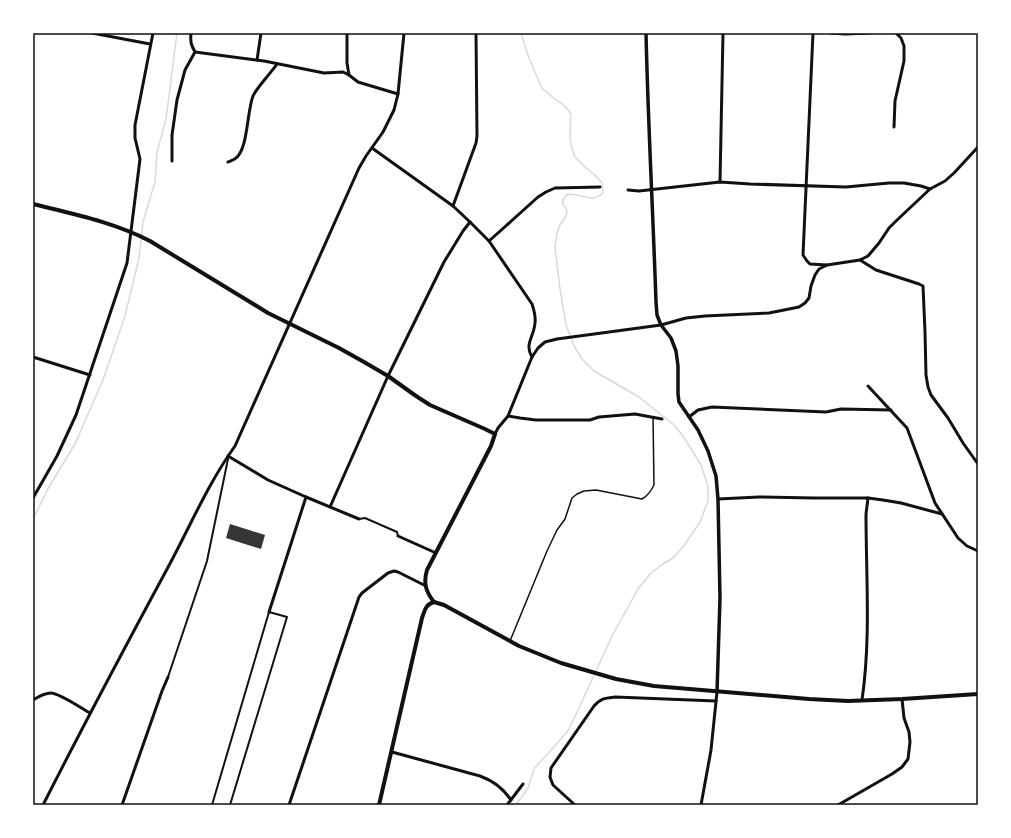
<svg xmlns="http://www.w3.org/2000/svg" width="1011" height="838" font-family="'Open Sans',sans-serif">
<rect width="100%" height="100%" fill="#fff"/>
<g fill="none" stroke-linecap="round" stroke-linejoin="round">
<!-- stream -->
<g stroke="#d9d9d9" stroke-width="1.5">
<polyline points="33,519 49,487 75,444 103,380 125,316 139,258 143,222 155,182 157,152 166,119 177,33"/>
<path d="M516 805 528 788 534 769 568 731 579 708 613 634 638 589 651 573 663 564 673 558 683 547 700 522 708 501V486L701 465 683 436 674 425 639 397 594 371 583 360 574 346 566 325 560 289 555 247 557 233 560 225 566 216 567 213 566 208 563 205V200L567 194C570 195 574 194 577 195 589 197 592 202 603 193L602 183 595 175 586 168 575 157 571 145 570 134 571 114 565 106 555 99 542 88 529 58 521 33"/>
</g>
</g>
<!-- building -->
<polygon fill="#353535" points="230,524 265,535 261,549 226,538"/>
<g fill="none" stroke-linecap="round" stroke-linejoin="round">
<!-- service -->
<path stroke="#111" stroke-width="1.5" d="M510 641 547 551 557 530 565 519 572 498 577 494 584 491 596 490 642 499C648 496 651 491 654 485L653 417"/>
<!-- pedestrian -->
<g stroke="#111" stroke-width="2">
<polyline points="359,519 365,518 397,532 398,536"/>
<polyline points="168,677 207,561 208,556 228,459"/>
<polyline points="212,805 269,612 287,617 230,805"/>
</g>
<!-- minor -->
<g stroke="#111" stroke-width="3">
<polyline points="92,33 150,44"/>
<polyline points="347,33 347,63 349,75"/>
<polyline points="813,33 803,255 807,261 810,264 827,265 860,260 868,256 879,243 889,228 896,221 930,189 945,181 954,173 978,147"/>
<polyline points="830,33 845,34 870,33"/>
<polyline points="195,52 264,61 324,73 343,72 349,75 358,82 398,94"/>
<polyline points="257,60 261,33"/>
<polyline points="894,127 895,101 904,61 904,46 901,38 896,33"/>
<path d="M372 148 453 206 470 222 489 241 532 304C534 310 536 316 535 323 534 337 524 344 532 357"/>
<path d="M172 161V135L177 100 185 70 195 52C191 45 190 41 191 33"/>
<path d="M228 162C230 161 234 160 236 158 248 149 247 111 253 96 257 87 271 73 277 64"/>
<polyline points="720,182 723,33"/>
<polyline points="628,190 639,191 720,182 750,184 846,187 889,183 904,183 921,186 930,189"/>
<polyline points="453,206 476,143 477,136 476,33"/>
<polyline points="489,241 538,197 546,192 555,188 600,187"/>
<polyline points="860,260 876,270 919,284 923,286 925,332 926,375 928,387 931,395 948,418 963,443 978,464"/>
<polyline points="33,357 90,375"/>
<polyline points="868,386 907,428 935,503 958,538 967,546 978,551"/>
<polyline points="508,416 520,418 536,420 590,420 599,417 635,414 662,419"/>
<polyline points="689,417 698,410 712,407 826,412 841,409 891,410"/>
<polyline points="495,434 498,428 508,416 532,357 538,348 545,342 557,339 661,325 686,318 705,316 769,313 799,307 805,303 809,298 811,286 815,275 819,269 827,265"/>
<polyline points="228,456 268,480 306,497 359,519"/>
<polyline points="33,498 57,456 76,415 127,263 140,159 135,138 135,125 153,33"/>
<polyline points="718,499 759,497 814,498 868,498 883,500 901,503 942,514"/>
<polyline points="330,507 388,376 444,262 463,231 470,222"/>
<polyline points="398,536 436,553"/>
<polyline points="269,612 306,497"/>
<path d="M33 700C38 697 44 693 51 693 59 693 81 708 90 713"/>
<path d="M862 700C871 639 866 576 866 514L868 498"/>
<path d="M392 752 480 776C494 781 503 788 511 800"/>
<path d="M43 805C83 726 124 649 166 571 189 529 207 485 235 446L359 168 366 156 383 132 394 110 398 94 404 33"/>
<polyline points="122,805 162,691 168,677"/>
<polyline points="289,805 359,597 362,593 388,573 394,571 398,572 426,586"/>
<polyline points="507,805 523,784"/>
<path d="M575 805 553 785 550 777 551 768 594 706C601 698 605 698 615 697L716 701"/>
<polyline points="701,805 711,750 717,692"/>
<polyline points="838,805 892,774 902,767 908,759 910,742 909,732 904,718 902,699"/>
</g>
<!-- tertiary -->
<path stroke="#111" stroke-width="3.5" d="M646 33C648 123 653 212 656 302L657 315 661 325 671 338 676 351 678 366V394L679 402 698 430 708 451 716 476 718 499 720 598 717 692"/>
<!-- secondary -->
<g stroke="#111" stroke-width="4">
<path d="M33 204C73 214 113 222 150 241L268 313 339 348 364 362 388 376 416 396 430 405 485 429 495 434 491 446 427 570C423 583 426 592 434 602"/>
<polyline points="434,602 444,605 519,646 561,663 616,679 654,686 809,699 848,701 902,699 978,694"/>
<path d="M379 805 422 618C425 610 425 605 434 602"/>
</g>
</g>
<!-- border -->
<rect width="1011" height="838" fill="none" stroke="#ffffff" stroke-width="68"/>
<rect x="34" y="34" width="943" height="770" fill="none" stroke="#111" stroke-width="1.5"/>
</svg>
